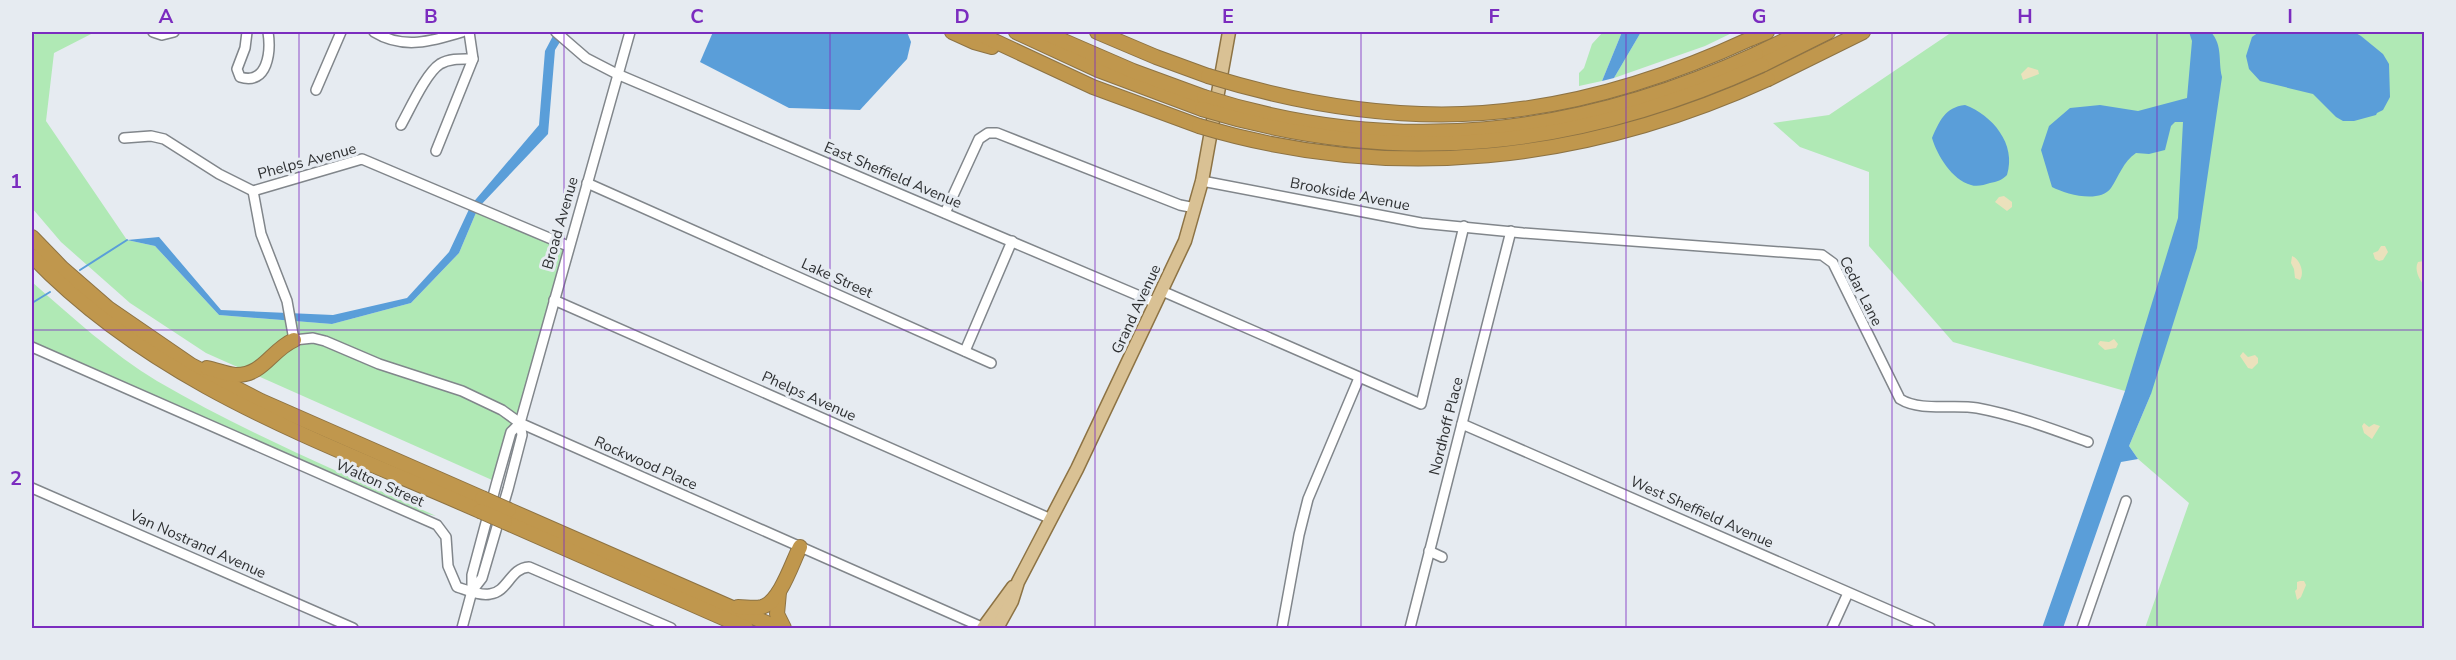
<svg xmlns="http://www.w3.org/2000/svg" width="2456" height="660" font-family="'Nunito Sans',sans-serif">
<rect width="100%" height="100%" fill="#e6ebf1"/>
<!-- green -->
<g fill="#b0e9b5">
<polygon points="38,32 95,32 54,53 46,121 127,240 155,246 219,315 332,324 411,303 459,253 478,208 568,246 501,484 206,353 130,303 61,242 32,208 32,36"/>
<polygon points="1603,32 1622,32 1602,81 1579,86 1579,73 1584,68 1592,44"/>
<polygon points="1641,32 1734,32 1705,46 1614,78"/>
<polygon points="1952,32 2424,32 2424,628 2145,628 2189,503 2138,459 2129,446 2151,394 2125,391 1953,342 1869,246 1869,172 1800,147 1773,123 1829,115"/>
<path d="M32 282C72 317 111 353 157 381 246 433 342 473 436 516L401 508 32 346Z"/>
</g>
<!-- sand -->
<g fill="#ebe1bc">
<polygon points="2028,67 2038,70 2039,74 2023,80 2021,74"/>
<polygon points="2004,196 2012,202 2012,207 2007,211 1995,202 1999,197"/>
<polygon points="2381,246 2385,246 2388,252 2383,260 2379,261 2375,259 2373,253 2378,251"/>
<path d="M2292 256C2300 259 2305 273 2300 280L2295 278 2294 269 2291 263Z"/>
<path d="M2424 261V285C2419 280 2414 269 2418 262Z"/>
<polygon points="2114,339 2118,344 2116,348 2105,350 2098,344 2100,341 2109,342"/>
<polygon points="2243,352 2248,357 2255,355 2258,358 2258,363 2252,369 2248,368 2240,356"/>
<polygon points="2364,423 2369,427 2374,424 2380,426 2372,439 2364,433 2362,426"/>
<polygon points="2300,581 2304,581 2306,585 2301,597 2297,600 2295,591 2297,589 2297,582"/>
</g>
<!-- water -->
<g fill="#5a9ed9">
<polygon points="555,32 566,32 555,50 548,134 478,208 459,253 411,303 332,324 219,315 155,246 127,240 159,237 221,310 333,315 407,298 449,252 471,205 539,125 545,51"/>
<polygon points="713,32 907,32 911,42 907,59 860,110 789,108 700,62"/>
<polygon points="1622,32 1641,32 1614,78 1602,81"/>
<path d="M2189 32H2211C2223 46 2218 60 2222 77L2197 248 2151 394 2129 446 2138 459 2121 462 2063 628H2042L2125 391 2178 218 2183 122H2175L2171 126 2165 150 2149 154 2136 153C2123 162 2119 176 2111 188 2099 204 2066 194 2052 187L2041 150 2049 126 2070 108 2100 105 2138 111 2187 98 2192 41Z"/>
<polygon points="2259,32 2354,32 2361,36 2383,54 2389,64 2390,97 2383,110 2377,113 2376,115 2354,121 2343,121 2336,117 2313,94 2260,81 2249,69 2246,56 2252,37"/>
<path d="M1965 105C1992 115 2017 144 2007 175 2002 180 1997 182 1990 183 1984 185 1977 187 1971 185 1952 180 1937 155 1932 138 1939 122 1945 107 1965 105Z"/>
</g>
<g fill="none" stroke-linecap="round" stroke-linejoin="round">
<!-- stream -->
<g stroke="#5a9ed9" stroke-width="2">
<polyline points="80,270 127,240"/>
<polyline points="32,303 50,292"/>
</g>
<!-- minor casing -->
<g stroke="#81868b" stroke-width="12">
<g id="minor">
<polyline points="153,32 162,35 174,32"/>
<path d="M247 32 245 48 237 69 240 77C268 86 271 51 268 32"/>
<path d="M374 32C403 50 433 41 462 32"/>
<polyline points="556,32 586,58 617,74 1156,303"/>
<polyline points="316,90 341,32"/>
<path d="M401 125C410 109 426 73 440 64 450 58 462 59 473 59"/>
<polyline points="124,138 151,136 164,139 219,174 253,191 362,159 568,246"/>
<polyline points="436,151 473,59 469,32"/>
<path d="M1202 181 1421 223 1523 233 1822 255 1833 263 1900 399C1921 412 1953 404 1977 408 2015 415 2052 429 2088 442"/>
<polyline points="587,183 991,363"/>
<polyline points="253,191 261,234 287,301 294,340 313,338 325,341 379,364 462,391 502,410 520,423 984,628"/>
<polyline points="945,213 979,139 988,133 997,133 1180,205 1195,208"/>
<polyline points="1162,291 1421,404 1464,226"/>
<polyline points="554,300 1051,519"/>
<path d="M32 347 437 525 446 537 448 566 457 587C467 590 480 596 490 594 508 592 510 568 529 567L671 628"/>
<polyline points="965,351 1012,241"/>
<polyline points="1462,424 1930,628"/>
<polyline points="32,488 353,628"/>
<polyline points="1429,551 1442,557"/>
<polyline points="472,591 482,578 508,489 522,435 520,423"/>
<polyline points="462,628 472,591 472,575 496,485 511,432 520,423 630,32"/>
<polyline points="1282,628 1299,535 1308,499 1359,378"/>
<polyline points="1410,628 1511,231"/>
<polyline points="1832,628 1848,593"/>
<polyline points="2082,628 2126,501"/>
</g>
</g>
<!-- major casing -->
<g stroke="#8d7344" stroke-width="15">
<g id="major">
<polyline points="983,628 1013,587"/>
<polyline points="997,628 1012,601 1018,582 1077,469 1185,241 1202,181 1229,32"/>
</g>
</g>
<!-- highway casing -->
<g stroke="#8d7344" stroke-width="16">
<g id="highway">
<polyline points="952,32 974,42 992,47"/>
<polyline points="975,32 1093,87 1199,126"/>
<polyline points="1016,32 1098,70 1202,109"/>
<polyline points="1043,32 1133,71 1204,97"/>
<polyline points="1097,32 1156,57 1208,76"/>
<polyline points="1750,39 1767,32"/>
<polyline points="1756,54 1802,32"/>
<polyline points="1762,65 1828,32"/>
<polyline points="1768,79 1863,32"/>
<polyline points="32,237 62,268 108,308 191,365 261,401 482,498"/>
<path d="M32 256C157 386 319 440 480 511"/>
<path d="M207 368C217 370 225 374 235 375 263 376 271 350 294 340"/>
<polyline points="509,510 778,628"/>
<polyline points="505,522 746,628"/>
<polyline points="779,592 777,614 784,628"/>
<path d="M738 607C746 607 754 609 762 607 780 602 792 563 800 547"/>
</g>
</g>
<!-- minor -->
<use href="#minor" stroke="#fff" stroke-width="9"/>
<!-- major -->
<use href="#major" stroke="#d9c194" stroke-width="12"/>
<!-- highway -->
<use href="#highway" stroke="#c0974d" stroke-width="14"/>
<!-- highway-bridge casing -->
<g stroke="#8d7344" stroke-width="16" stroke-linecap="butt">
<g id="highway-bridge">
<path d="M1208 76C1406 137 1562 126 1750 39"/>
<path d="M1204 97C1395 158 1577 136 1756 54"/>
<path d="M1202 109C1398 169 1577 149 1762 65"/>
<path d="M1199 126C1392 184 1586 162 1768 79"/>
<polyline points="482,498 509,510"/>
<polyline points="480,511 505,522"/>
</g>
</g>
<!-- highway-bridge -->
<use href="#highway-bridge" stroke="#c0974d" stroke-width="14"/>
</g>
<!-- grid -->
<path fill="none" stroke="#7b2cbf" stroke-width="1.5" stroke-opacity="0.55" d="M299 32V628M564 32V628M830 32V628M1095 32V628M1361 32V628M1626 32V628M1892 32V628M2157 32V628M32 330H2424"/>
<g text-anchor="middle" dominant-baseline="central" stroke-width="6" stroke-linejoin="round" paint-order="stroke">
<!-- street labels -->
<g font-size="15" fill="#2e3032" stroke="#e6ebf1">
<text transform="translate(307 161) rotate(-15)">Phelps Avenue</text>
<text transform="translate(893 175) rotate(23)">East Sheffield Avenue</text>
<text transform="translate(1350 194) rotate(11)">Brookside Avenue</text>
<text transform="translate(560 223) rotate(-74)">Broad Avenue</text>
<text transform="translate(837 278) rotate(24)">Lake Street</text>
<text transform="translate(1861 291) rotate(63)">Cedar Lane</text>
<text transform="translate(1136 309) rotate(-65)">Grand Avenue</text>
<text transform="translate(809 396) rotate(24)">Phelps Avenue</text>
<text transform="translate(1446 426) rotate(-76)">Nordhoff Place</text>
<text transform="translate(646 463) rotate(24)">Rockwood Place</text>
<text transform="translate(380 483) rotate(24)">Walton Street</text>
<text transform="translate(1702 512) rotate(24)">West Sheffield Avenue</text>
<text transform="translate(198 544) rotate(24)">Van Nostrand Avenue</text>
</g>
</g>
<!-- border -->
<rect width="2456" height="660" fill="none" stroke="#e6ebf1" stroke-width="66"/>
<rect x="33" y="33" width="2390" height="594" fill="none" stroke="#7b2cbf" stroke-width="2"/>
<g font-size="20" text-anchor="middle" font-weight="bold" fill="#7b2cbf">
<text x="166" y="23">A</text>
<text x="431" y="23">B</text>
<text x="697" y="23">C</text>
<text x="962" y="23">D</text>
<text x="1228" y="23">E</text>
<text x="1494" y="23">F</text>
<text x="1759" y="23">G</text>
<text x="2025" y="23">H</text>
<text x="2290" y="23">I</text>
<text x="16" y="188">1</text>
<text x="16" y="485">2</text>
</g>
</svg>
